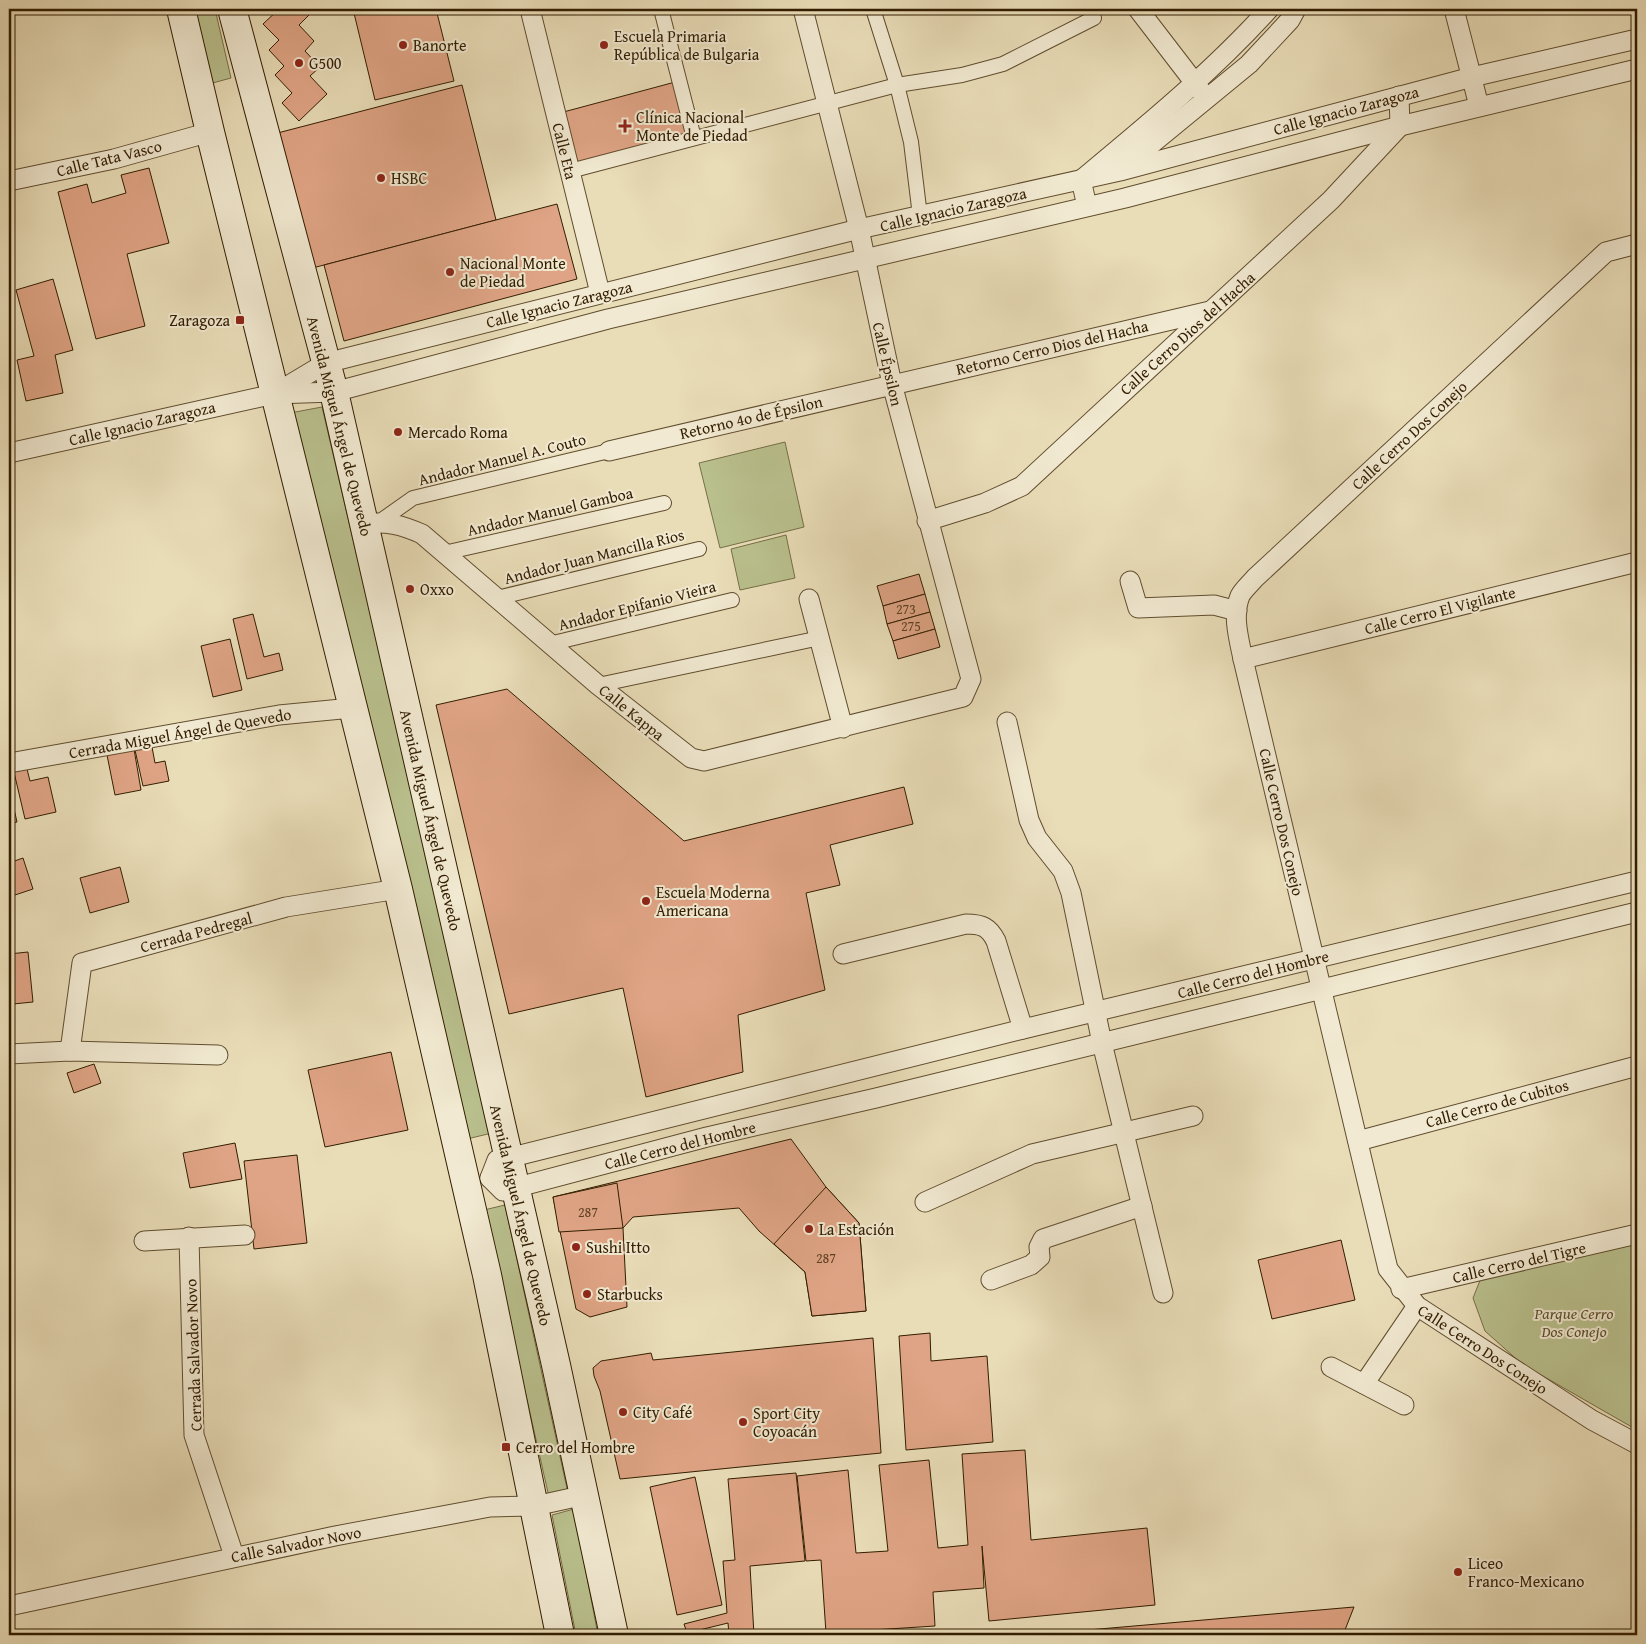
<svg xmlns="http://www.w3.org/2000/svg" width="1646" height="1644" font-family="'Gentium Book Plus',serif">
<rect width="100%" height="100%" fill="#e9ddb8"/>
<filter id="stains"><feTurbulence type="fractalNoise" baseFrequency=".004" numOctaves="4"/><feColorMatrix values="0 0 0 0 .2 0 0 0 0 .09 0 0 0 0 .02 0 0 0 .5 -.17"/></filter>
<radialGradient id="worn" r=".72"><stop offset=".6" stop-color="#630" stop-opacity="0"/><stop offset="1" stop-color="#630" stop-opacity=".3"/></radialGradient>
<!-- green -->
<g fill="#b9c08d" stroke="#766e46">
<polygon points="191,9 215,9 231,78 209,84"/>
<polygon points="322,407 492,1133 467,1139 290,413"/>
<polygon points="785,442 804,527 720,548 699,463"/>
<polygon points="786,535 795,578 740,590 731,549"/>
<polygon points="505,1205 568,1493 549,1497 484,1210"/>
<polygon points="1637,1241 1637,1430 1522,1364 1485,1331 1473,1298 1481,1278"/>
<polygon points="574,1509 598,1635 576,1635 552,1515"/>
</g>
<!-- building -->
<g fill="#dfa485" stroke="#321d00">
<polygon points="279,9 302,9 309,15 299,25 314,41 305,51 320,67 310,76 327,94 299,121 282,103 292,93 275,75 284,66 269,50 279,40 263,24"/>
<polygon points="353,9 436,9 454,81 375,100"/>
<polygon points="679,81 694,138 570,171 556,114"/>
<polygon points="462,85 496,220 301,271 266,136"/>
<polygon points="149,168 169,243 127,254 145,326 96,339 58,192 87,184 92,203 126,193 121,175"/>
<polygon points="557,204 577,279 344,341 324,265"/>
<polygon points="53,279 73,350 55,355 63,393 26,401 17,360 34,356 16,290"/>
<polygon points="919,574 925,594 883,606 877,586"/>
<polygon points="925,594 930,612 887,624 883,606"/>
<polygon points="930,612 935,629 893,641 887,624"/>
<polygon points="253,614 264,657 279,653 283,670 247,679 233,619"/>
<polygon points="935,629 940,647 898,659 893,641"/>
<polygon points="230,639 242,690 213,697 201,646"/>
<polygon points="507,689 684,841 904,787 913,824 830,845 840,885 806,893 825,990 738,1015 743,1072 646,1097 623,988 509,1014 436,705"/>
<polygon points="152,747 155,763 165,761 169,781 143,786 135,750"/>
<polygon points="134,749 141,790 115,795 107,755"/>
<polygon points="26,765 30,781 48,777 56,812 25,819 13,768"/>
<polygon points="9,787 17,822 9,824"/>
<polygon points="23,858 33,889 9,897 9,863"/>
<polygon points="120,867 129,902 90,913 80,878"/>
<polygon points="28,952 33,1002 13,1004 12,991 9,992 9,954"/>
<polygon points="391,1052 408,1130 325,1147 308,1070"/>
<polygon points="94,1064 101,1083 74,1093 67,1073"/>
<polygon points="791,1139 826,1187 859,1223 866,1311 812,1316 805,1272 759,1231 739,1208 633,1217 623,1228 627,1307 590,1317 576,1309 553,1197"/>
<polygon points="235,1143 242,1179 190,1188 183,1153"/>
<polygon points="297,1155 307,1243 254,1249 244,1161"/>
<polygon points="617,1183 623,1228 559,1232 553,1197"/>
<polygon points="826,1187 859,1223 866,1311 812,1316 805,1272 774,1244"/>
<polygon points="1341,1240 1355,1300 1272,1319 1258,1260"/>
<polygon points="930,1333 931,1361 987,1356 993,1442 906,1450 899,1336"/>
<polygon points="873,1338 881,1453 620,1479 600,1391 594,1376 593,1368 601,1361 651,1353 653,1360"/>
<polygon points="1025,1450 1031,1540 1147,1528 1155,1605 989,1621 982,1546 984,1588 933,1592 935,1626 826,1633 821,1560 806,1561 797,1476 848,1470 856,1553 888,1551 879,1465 929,1460 938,1548 968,1545 962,1454"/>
<polygon points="796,1473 805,1561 750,1566 754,1635 729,1635 728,1623 687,1633 684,1624 727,1613 723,1561 735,1560 728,1479"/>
<polygon points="695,1477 722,1605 677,1615 650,1487"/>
<polygon points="1354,1607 1343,1635 1030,1635"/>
</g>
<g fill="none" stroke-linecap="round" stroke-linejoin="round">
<!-- pedestrian casing -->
<g stroke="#604d2e" stroke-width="16">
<g id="pedestrian">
<polyline points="661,9 694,138"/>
<polyline points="873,9 897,85 911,142 920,216"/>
<polyline points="570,171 897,85 962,75 1003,64 1094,18"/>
<polyline points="379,522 413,498 609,451"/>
<polyline points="444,553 664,503"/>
<polyline points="497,598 699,549"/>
<polyline points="549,644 732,600"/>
<polyline points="598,685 820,638"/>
</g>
</g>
<!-- minor casing -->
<g stroke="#604d2e" stroke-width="21">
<g id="minor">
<polyline points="530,9 600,293"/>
<polyline points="1138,9 1201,91"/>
<polyline points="1454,9 1479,106"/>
<polyline points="1126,165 1249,64 1290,20 1296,9"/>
<polyline points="9,181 114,159 210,132"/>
<path d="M1087 206 1081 180C1146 126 1212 72 1269 9"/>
<path d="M1637 244 1606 252 1255 578C1250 584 1243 590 1240 596 1232 616 1239 639 1243 659L1388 1269 1417 1306 1592 1420 1637 1444"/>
<polyline points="276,393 326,363 859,229 1120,171 1472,77 1637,39"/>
<polyline points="609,451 1210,311"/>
<polyline points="9,453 274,394 334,392 608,319 1125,198 1400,126 1637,69"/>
<polyline points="927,521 985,503 1022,486 1331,200 1400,126 1399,96"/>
<path d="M364 524C386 521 402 525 422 534L598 685 691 758 704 761 963 697 971 679 892 384 859 229 803 9"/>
<polyline points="1130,581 1138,608 1214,605 1237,611"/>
<polyline points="809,599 843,728"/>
<polyline points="1243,659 1637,562"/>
<polyline points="1007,722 1029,820 1037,838 1063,871 1071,893 1102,1043 1163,1293"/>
<polyline points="9,763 279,715 352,708"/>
<path d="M843 954 966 924C982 924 989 927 996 941L1023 1029"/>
<polyline points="70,1051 82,963 286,907 398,889"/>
<polyline points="9,1054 70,1051 218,1055"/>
<polyline points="1358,1141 1637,1066"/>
<polyline points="490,1178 497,1160 508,1158 1023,1029 1637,881"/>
<polyline points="490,1178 503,1191 707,1137 876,1098 1637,912"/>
<polyline points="925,1202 1032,1154 1193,1116"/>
<polyline points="189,1237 194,1435 234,1556"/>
<polyline points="144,1241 245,1235"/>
<polyline points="991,1280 1031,1265 1040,1257 1039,1247 1043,1239 1142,1206"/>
<polyline points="1401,1289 1637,1234"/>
<polyline points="1331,1367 1404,1405"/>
<polyline points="1364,1384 1417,1306"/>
<polyline points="9,1606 335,1536 490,1507 535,1506 585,1495"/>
</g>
</g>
<!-- secondary casing -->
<g stroke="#321d00" stroke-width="30">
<g id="secondary">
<polyline points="181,9 210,132 398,889 487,1275 560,1635"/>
<polyline points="232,9 334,392 556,1365 614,1635"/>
</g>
</g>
<!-- pedestrian -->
<use href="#pedestrian" stroke="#f1e9d1" stroke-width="14"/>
<!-- minor -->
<use href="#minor" stroke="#f1e9d1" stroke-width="19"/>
<!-- secondary -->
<use href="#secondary" stroke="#f1e9d1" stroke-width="28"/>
</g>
<!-- markers -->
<g fill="#8f2418" stroke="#f1e9d1" stroke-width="2">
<circle cx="403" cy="45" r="5"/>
<circle cx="604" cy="45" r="5"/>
<circle cx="299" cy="63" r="5"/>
<path d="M622.5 118.5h5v5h5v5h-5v5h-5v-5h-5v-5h5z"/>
<circle cx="381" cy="178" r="5"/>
<circle cx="450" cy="272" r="5"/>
<rect x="235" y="315" width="10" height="10" rx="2.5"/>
<circle cx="398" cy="432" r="5"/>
<circle cx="410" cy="589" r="5"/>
<circle cx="646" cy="901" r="5"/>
<circle cx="809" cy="1229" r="5"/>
<circle cx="576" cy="1247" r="5"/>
<circle cx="587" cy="1294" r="5"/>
<circle cx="623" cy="1412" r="5"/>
<circle cx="743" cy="1422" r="5"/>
<rect x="501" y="1442" width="10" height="10" rx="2.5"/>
<circle cx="1458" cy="1572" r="5"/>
</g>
<g text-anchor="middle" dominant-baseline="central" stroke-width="4" stroke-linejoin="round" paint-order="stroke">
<!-- number labels -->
<g font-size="14" fill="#5d3f21">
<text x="906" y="609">273</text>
<text x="911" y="626">275</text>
<text x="588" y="1212">287</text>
<text x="826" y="1258">287</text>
</g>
<!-- poi labels -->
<g font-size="16" fill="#321d00" stroke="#f1e9d1" text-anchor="start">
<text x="614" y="36">Escuela Primaria<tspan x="614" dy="18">República de Bulgaria</tspan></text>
<text x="413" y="45">Banorte</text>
<text x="309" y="63">G500</text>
<text x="636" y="117">Clínica Nacional<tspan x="636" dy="18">Monte de Piedad</tspan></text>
<text x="391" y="178">HSBC</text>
<text x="460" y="263">Nacional Monte<tspan x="460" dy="18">de Piedad</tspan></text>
<text x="230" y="320" text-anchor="end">Zaragoza</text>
<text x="408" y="432">Mercado Roma</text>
<text x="420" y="589">Oxxo</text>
<text x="656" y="892">Escuela Moderna<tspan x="656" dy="18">Americana</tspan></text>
<text x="819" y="1229">La Estación</text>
<text x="586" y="1247">Sushi Itto</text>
<text x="597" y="1294">Starbucks</text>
<text x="633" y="1412">City Café</text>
<text x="753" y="1413">Sport City<tspan x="753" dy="18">Coyoacán</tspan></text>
<text x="516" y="1447">Cerro del Hombre</text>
<text x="1468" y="1563">Liceo<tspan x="1468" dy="18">Franco-Mexicano</tspan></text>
</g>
<!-- street labels -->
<g font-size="16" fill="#321d00" stroke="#f1e9d1">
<text transform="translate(1346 110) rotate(-15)">Calle Ignacio Zaragoza</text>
<text transform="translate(565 151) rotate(76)">Calle Eta</text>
<text transform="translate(109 158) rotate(-14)">Calle Tata Vasco</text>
<text transform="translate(953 209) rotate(-13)">Calle Ignacio Zaragoza</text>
<text transform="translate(559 304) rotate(-14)">Calle Ignacio Zaragoza</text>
<text transform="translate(1187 333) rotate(-42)">Calle Cerro Dios del Hacha</text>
<text transform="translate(1052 347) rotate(-13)">Retorno Cerro Dios del Hacha</text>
<text transform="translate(888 364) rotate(77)">Calle Épsilon</text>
<text transform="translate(751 417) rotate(-13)">Retorno 4o de Épsilon</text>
<text transform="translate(142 423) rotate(-13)">Calle Ignacio Zaragoza</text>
<text transform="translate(340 426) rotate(76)">Avenida Miguel Ángel de Quevedo</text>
<text transform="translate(1409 435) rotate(-43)">Calle Cerro Dos Conejo</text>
<text transform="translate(502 459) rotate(-14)">Andador Manuel A. Couto</text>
<text transform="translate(550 511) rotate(-13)">Andador Manuel Gamboa</text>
<text transform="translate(594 556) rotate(-14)">Andador Juan Mancilla Rios</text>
<text transform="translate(637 605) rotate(-14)">Andador Epifanio Vieira</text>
<text transform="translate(1440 610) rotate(-14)">Calle Cerro El Vigilante</text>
<text transform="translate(632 712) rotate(39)">Calle Kappa</text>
<text transform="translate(180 733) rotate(-10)">Cerrada Miguel Ángel de Quevedo</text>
<text transform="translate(431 820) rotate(77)">Avenida Miguel Ángel de Quevedo</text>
<text transform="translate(1282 822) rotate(77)">Calle Cerro Dos Conejo</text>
<text transform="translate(196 932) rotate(-15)">Cerrada Pedregal</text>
<text transform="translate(1253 974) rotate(-14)">Calle Cerro del Hombre</text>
<text transform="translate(1497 1103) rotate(-15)">Calle Cerro de Cubitos</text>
<text transform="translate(680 1145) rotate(-14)">Calle Cerro del Hombre</text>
<text transform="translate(521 1215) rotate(77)">Avenida Miguel Ángel de Quevedo</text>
<text transform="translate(1519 1262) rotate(-13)">Calle Cerro del Tigre</text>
<text transform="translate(1483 1349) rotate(33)">Calle Cerro Dos Conejo</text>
<text transform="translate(193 1355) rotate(-92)">Cerrada Salvador Novo</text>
<text transform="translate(296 1544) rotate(-11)">Calle Salvador Novo</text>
</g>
<!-- park labels -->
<g font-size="16" font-style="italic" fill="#5a4e2a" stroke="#f1e9d1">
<text x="1574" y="1313">Parque Cerro<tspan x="1574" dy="18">Dos Conejo</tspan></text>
</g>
</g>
<!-- margin -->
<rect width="1646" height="1644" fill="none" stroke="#e9ddb8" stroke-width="30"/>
<rect x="10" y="10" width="1626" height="1624" fill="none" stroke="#321d00" stroke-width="2.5"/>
<rect x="15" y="15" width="1616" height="1614" fill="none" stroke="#321d00"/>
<rect width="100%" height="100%" filter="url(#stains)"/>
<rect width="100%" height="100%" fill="url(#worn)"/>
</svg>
